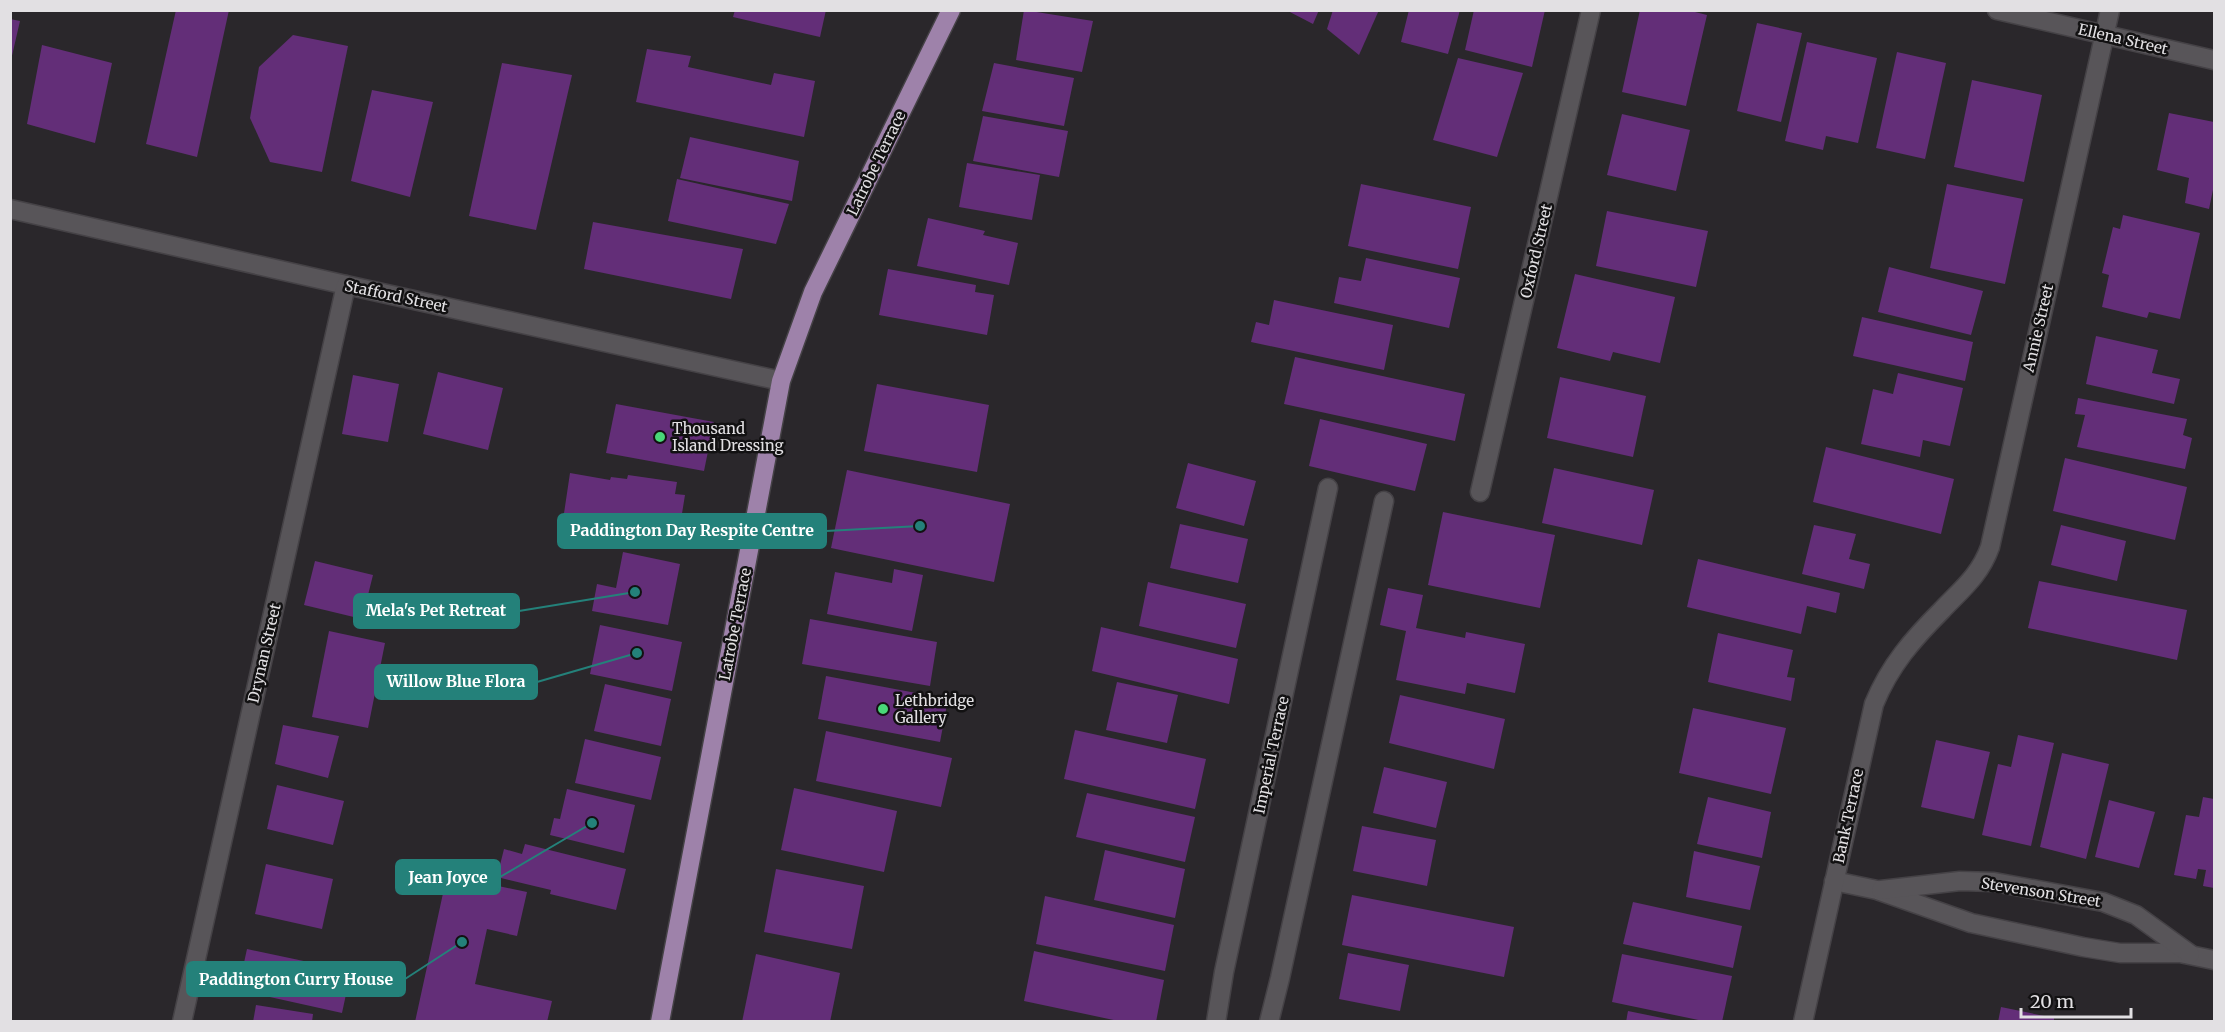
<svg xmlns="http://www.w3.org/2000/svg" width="2225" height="1032" font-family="Merriweather,serif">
<rect width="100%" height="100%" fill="#2a272b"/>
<!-- building -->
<g fill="#632e78">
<polygon points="176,10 229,10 197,157 146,144"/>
<polygon points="735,10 826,10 820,37 733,17"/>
<polygon points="1024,10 1093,21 1082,72 1016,60"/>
<polygon points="1286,10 1319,10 1313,24"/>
<polygon points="1333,10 1379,10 1359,55 1327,29"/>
<polygon points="1409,10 1460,10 1448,54 1401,42"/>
<polygon points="1474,10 1545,10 1532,67 1465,50"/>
<polygon points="1640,10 1687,10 1707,15 1686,106 1622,92"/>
<polygon points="10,19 20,21 11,60 10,60"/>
<polygon points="1757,23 1802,33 1781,122 1737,111"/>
<polygon points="293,35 348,46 322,172 270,162 250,118 259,67"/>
<polygon points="1807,42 1877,58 1858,143 1826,136 1823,150 1785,141"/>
<polygon points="42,45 112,63 95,143 27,124"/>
<polygon points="647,49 691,56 688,67 771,85 774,73 815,81 804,137 636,102"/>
<polygon points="1897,52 1946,63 1925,159 1876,148"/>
<polygon points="1458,58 1523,73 1497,157 1433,140"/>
<polygon points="502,63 572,75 536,230 469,216"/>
<polygon points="994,63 1074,78 1064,126 982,111"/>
<polygon points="1972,80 2042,95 2024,182 1954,167"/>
<polygon points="372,90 433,102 410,197 351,181"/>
<polygon points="2169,113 2214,122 2214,185 2209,209 2185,203 2189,178 2157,170"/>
<polygon points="1622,114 1690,130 1676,191 1607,175"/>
<polygon points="983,116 1068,131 1059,177 973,161"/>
<polygon points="690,137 799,161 792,201 680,178"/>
<polygon points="967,163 1040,175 1032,220 959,207"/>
<polygon points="677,179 789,204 776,244 668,221"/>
<polygon points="1361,184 1471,207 1458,269 1348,246"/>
<polygon points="1947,184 2023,199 2005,284 1930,268"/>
<polygon points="1607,211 1708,231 1696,287 1596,266"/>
<polygon points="2123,215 2200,233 2180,319 2149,312 2147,318 2102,307 2109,275 2102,273 2113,227 2120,229"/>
<polygon points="928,218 985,231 983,235 1018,243 1009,285 917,266"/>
<polygon points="593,222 743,249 731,299 584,269"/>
<polygon points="1366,258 1460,278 1449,328 1334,303 1339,277 1361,281"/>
<polygon points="1889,267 1983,291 1971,335 1878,312"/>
<polygon points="888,269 976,285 975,292 994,295 987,335 879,315"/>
<polygon points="1575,274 1675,297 1660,363 1613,352 1610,361 1557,348"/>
<polygon points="1274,300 1393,325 1384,370 1251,342 1256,322 1269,325"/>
<polygon points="1862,317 1973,342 1965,381 1853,356"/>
<polygon points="2096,336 2158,350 2152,373 2180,379 2174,404 2086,384"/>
<polygon points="1295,357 1465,394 1455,441 1284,404"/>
<polygon points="438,372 503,388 488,450 423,434"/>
<polygon points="1898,373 1963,388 1950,446 1923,440 1920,457 1861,444 1873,389 1893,394"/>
<polygon points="353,375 399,384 388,442 342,434"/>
<polygon points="1560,377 1646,396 1633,457 1547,438"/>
<polygon points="877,384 989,405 977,472 864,451"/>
<polygon points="2078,398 2187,419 2183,435 2192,438 2185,469 2077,447 2085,415 2075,414"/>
<polygon points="616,404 714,422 704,471 606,453"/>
<polygon points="1320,419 1427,444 1415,491 1309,466"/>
<polygon points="1826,447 1954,479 1941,534 1813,502"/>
<polygon points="2065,458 2187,487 2175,540 2053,511"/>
<polygon points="1188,463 1256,481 1244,526 1176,508"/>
<polygon points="1554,468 1654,490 1642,545 1542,523"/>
<polygon points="847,470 1010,504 994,582 831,548"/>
<polygon points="570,473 610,480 611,477 627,479 628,475 677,482 675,494 685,495 679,532 669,531 667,541 660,540 660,543 583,531 584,523 563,520"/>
<polygon points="1443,512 1555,535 1540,608 1428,585"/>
<polygon points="1180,524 1248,539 1238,583 1170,568"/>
<polygon points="1814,525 1856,534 1849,559 1870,564 1864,589 1802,574"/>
<polygon points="2061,525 2126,541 2117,581 2051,565"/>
<polygon points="623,552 680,564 668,625 592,611 597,584 616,588"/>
<polygon points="1698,559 1840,593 1836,613 1807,606 1801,634 1687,607"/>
<polygon points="315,561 373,575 362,619 304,605"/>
<polygon points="894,569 923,575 912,631 827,614 835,572 892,583"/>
<polygon points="2039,581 2187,610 2177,660 2028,628"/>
<polygon points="1148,582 1246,604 1236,648 1139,626"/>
<polygon points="1388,588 1423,595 1416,628 1465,638 1466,632 1525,644 1515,693 1467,683 1465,694 1396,680 1406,631 1380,625"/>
<polygon points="810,619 937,642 930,686 802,664"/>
<polygon points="600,625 682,642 672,691 590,674"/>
<polygon points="1101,627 1238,659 1229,704 1092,671"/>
<polygon points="329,631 385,643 368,728 312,717"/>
<polygon points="1718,633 1793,650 1787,677 1795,678 1791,701 1708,682"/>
<polygon points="826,676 948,699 940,742 818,719"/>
<polygon points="1117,682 1178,695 1167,743 1106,730"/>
<polygon points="605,684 671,699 661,746 594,731"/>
<polygon points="1400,695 1505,719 1494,769 1389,743"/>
<polygon points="1693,708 1786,728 1771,794 1679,773"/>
<polygon points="283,725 339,736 328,778 275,764"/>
<polygon points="1075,730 1206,759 1195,809 1064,779"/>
<polygon points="826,731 952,758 941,807 816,781"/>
<polygon points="2018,735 2054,743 2031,846 1982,835 1998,764 2011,767"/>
<polygon points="585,739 661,757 651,800 575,783"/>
<polygon points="1936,740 1990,752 1974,819 1921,807"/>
<polygon points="2062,753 2109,764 2086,859 2040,847"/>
<polygon points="1384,767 1447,782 1436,828 1373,813"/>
<polygon points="277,785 344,801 333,845 267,829"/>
<polygon points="794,788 897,811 884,872 781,850"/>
<polygon points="567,789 635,805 624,853 550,835 554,818 560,819"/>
<polygon points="1087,793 1195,817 1185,862 1076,837"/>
<polygon points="1708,797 1771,812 1762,858 1697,844"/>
<polygon points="2203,797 2214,799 2214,888 2203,886 2206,870 2198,869 2196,879 2174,875 2186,815 2199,817"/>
<polygon points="2109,800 2155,812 2139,868 2095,857"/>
<polygon points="1362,826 1436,840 1427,886 1353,871"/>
<polygon points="525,844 626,869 616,910 550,894 551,890 497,877 504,849 522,854"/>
<polygon points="1105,850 1185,869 1175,918 1094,900"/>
<polygon points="1694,851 1760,866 1750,910 1686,897"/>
<polygon points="266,864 333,879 322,929 255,914"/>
<polygon points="776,869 864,886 852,949 764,932"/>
<polygon points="447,875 527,892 517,936 487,929 475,984 552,1001 547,1022 415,1022"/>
<polygon points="1352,895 1514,927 1504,977 1342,945"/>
<polygon points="1045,896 1174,925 1165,971 1036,944"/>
<polygon points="1633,902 1742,926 1733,968 1623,944"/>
<polygon points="247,949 351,971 342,1013 238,990"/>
<polygon points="1034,951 1164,980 1156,1022 1123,1022 1024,1001"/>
<polygon points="1348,953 1409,965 1400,1011 1339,999"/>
<polygon points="756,954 840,973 830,1022 742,1022"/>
<polygon points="1622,954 1732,976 1722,1022 1708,1022 1612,1002"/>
<polygon points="256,1005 313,1014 312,1022 253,1022"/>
<polygon points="2001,1007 2054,1018 2054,1022 1998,1022"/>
<polygon points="1628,1011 1672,1020 1672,1022 1626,1022"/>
</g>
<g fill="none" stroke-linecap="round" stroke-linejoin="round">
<!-- minor casing -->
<g stroke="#454246" stroke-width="21">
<g id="minor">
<polyline points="1997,10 2214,60"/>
<polyline points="10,209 346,285 781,381"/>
<polyline points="1480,492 1591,10"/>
<polyline points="1834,881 1877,890 1971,923 2083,947 2120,953 2180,953 2214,960"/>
<polyline points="1881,890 1960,881 1994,882 2103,902 2136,915 2190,954"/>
<polyline points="182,1022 346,285"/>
<polyline points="1216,1022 1224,972 1328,488"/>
<polyline points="1269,1022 1280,978 1384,501"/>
<path d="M1803 1022 1874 704C1890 665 1913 639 1942 610 1962 589 1980 575 1990 547L2110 10"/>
</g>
</g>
<!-- major casing -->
<g stroke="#454246" stroke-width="21">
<polyline id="major" points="660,1022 781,381 813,292 951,10"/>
</g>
<!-- minor -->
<use href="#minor" stroke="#585559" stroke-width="18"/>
<!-- major -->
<use href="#major" stroke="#9e82aa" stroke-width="18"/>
</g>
<!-- markers -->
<g fill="#49d778" stroke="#121112" stroke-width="2">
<circle cx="660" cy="437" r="6"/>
<circle cx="883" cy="709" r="6"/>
</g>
<g text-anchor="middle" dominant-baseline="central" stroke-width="5" stroke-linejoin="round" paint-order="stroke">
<!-- street labels -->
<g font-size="15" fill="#e2e0e3" stroke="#121112">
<text transform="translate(2123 39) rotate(13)">Ellena Street</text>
<text transform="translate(876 163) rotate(-64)">Latrobe Terrace</text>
<text transform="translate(1536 251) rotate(-77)">Oxford Street</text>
<text transform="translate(396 296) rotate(12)">Stafford Street</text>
<text transform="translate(2038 328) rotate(-77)">Annie Street</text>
<text transform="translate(735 624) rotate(-79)">Latrobe Terrace</text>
<text transform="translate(264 653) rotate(-77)">Drynan Street</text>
<text transform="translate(1271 755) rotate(-78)">Imperial Terrace</text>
<text transform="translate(1848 816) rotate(-78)">Bank Terrace</text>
<text transform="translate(2041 892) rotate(9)">Stevenson Street</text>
</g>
<!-- poi labels -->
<g font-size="15" fill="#e2e0e3" stroke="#121112" text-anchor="start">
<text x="672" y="428">Thousand<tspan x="672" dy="17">Island Dressing</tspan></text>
<text x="895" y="700">Lethbridge<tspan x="895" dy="17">Gallery</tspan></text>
</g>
</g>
<!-- callouts -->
<path fill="none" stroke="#24817a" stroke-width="2" d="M920 526L826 531M635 592L519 611M637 653L537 682M592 823L500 877M462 942L405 979"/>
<g fill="#24817a" stroke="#121112" stroke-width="2">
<circle cx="920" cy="526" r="6"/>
<circle cx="635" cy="592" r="6"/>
<circle cx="637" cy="653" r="6"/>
<circle cx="592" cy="823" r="6"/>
<circle cx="462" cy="942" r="6"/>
</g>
<g fill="#24817a" stroke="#24817a" stroke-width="2">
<rect x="558" y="514" width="268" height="34" rx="6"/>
<rect x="354" y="594" width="165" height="34" rx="6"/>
<rect x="375" y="665" width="162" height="34" rx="6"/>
<rect x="396" y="860" width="104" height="34" rx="6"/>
<rect x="187" y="962" width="218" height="34" rx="6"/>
</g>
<g font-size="16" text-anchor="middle" font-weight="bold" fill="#fff">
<text x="692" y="536">Paddington Day Respite Centre</text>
<text x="436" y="616">Mela's Pet Retreat</text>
<text x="456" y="687">Willow Blue Flora</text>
<text x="448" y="883">Jean Joyce</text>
<text x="296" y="985">Paddington Curry House</text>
</g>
<!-- border -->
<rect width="2225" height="1032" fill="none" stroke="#e2e0e3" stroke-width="24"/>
<!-- scale -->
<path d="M2021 1008v9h110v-9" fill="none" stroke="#e2e0e3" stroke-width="3"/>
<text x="2030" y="1008" font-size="18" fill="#e2e0e3" stroke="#121112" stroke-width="4.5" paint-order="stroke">20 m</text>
</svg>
